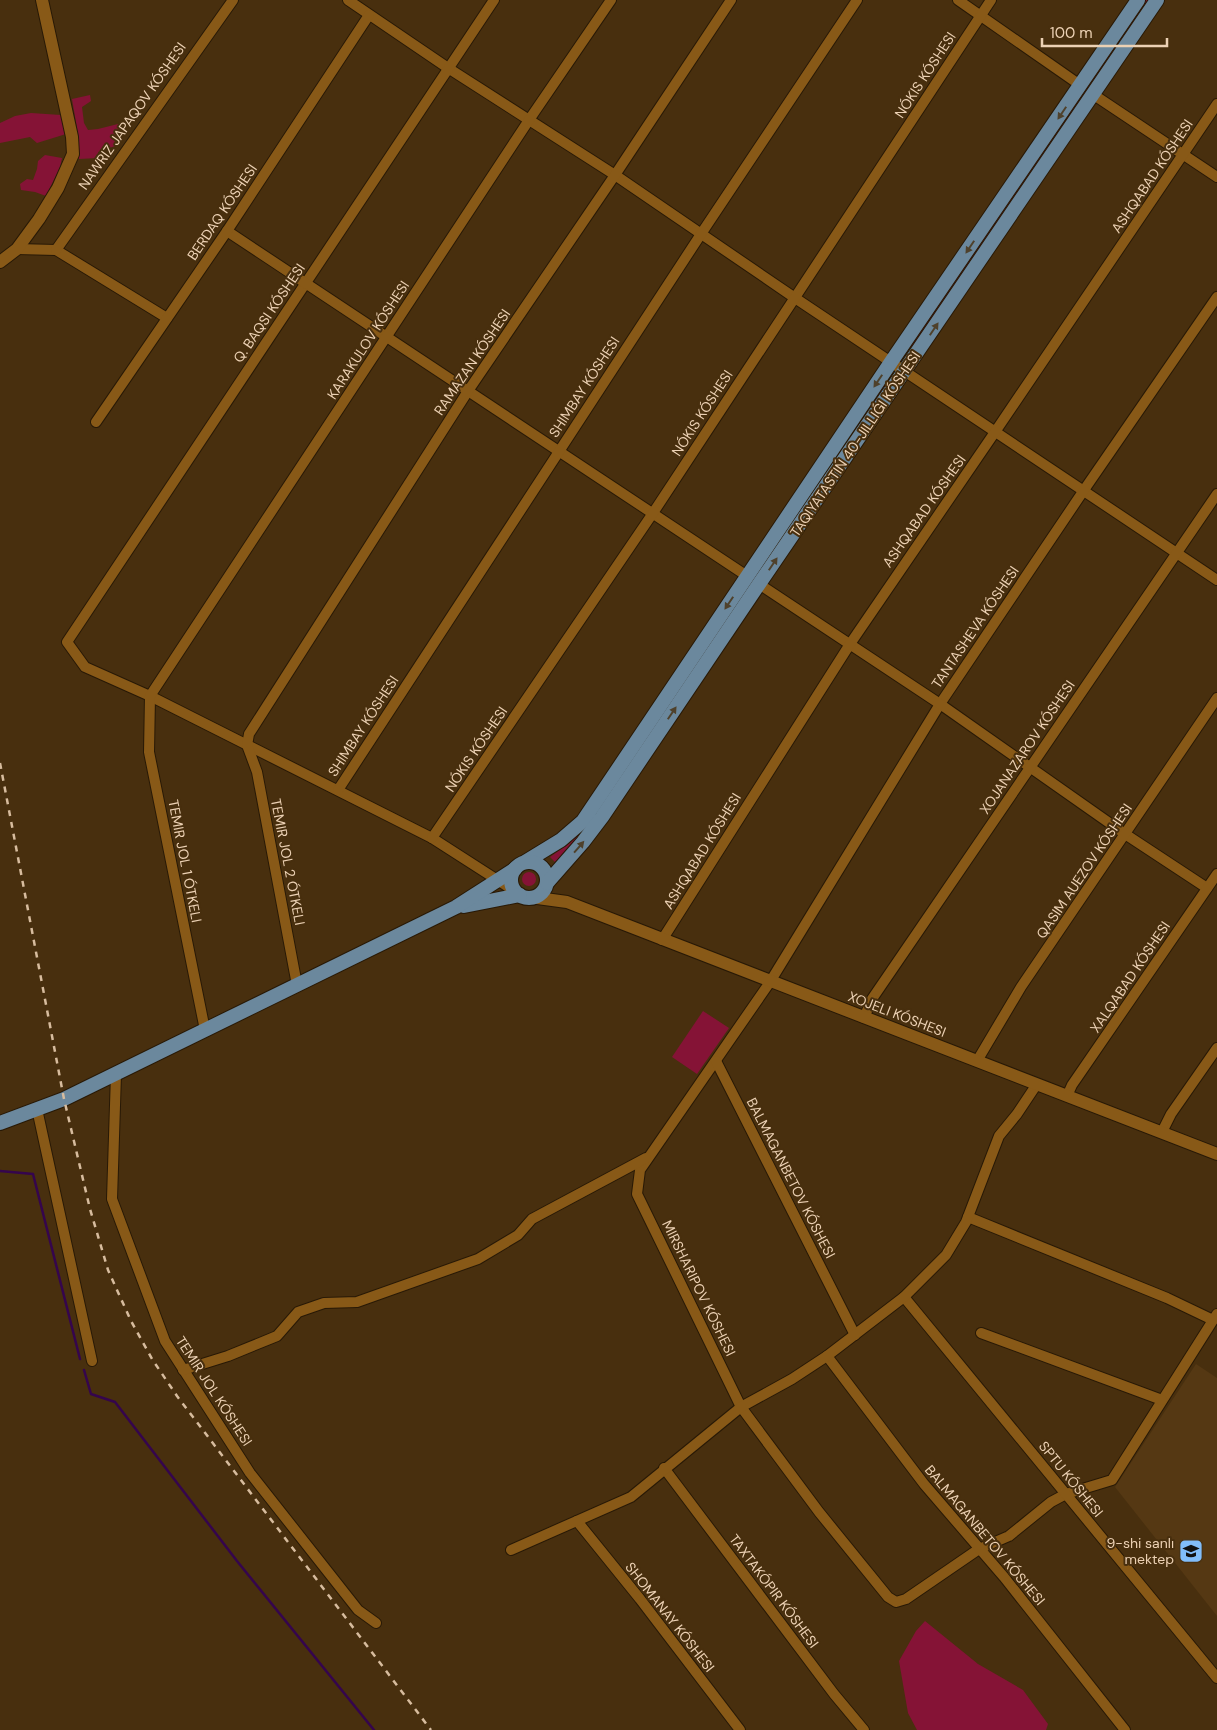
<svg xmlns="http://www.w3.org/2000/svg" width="1217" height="1730" font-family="'DM Sans',sans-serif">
<rect width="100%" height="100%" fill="#482f0e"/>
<!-- built -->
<polygon fill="#553813" points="1196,1364 1217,1378 1217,1616 1115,1487"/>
<!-- green -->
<g fill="#851336">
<polygon points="1144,0 1148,0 912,347 909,346"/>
<polygon points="90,95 91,101 82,107 84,123 88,130 98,129 118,124 119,143 115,146 98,152 98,158 79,159 78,134 72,99"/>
<polygon points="31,113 61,115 66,134 37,143 30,137 0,143 0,123 15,116"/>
<polygon points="45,155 62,158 60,167 46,196 35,192 21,190 20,184 27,179 33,180 37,169 38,161"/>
<polygon points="885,381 888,383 590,828 572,848 555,862 550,857 570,843 582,830"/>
<circle cx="529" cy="879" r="7"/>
<polygon points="703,1011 729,1028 697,1074 672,1057"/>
<polygon points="925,1621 978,1664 1023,1690 1048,1724 1046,1730 917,1730 908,1713 899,1661 916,1631"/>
</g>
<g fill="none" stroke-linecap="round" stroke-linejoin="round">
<!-- stream -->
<g stroke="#35054d" stroke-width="2.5">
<polyline points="0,1171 33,1174 80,1359"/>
<polyline points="84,1370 91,1394 115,1402 237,1561 374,1730"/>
</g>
<!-- minor casing -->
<g stroke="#281906" stroke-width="12">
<g id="minor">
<polyline points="348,0 448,68 615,175 795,298 1217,580"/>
<polyline points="494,0 67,642 85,667 150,696 432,838 516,892"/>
<polyline points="958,0 1080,85"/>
<polyline points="1094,95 1217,177"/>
<polyline points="227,231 747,576"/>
<polyline points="17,249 56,250 167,318"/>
<polyline points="56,250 233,0"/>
<polyline points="1217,297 1084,490 940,704 770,982 640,1170 637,1194 741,1407 819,1512 888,1597 896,1602 906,1599 979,1549 1009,1536 1051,1502 1066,1494 1112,1480 1217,1314"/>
<polyline points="96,422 227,231 369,15"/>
<polyline points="759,584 940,704 1125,834 1207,888"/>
<polyline points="338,790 701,234 857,0"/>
<polyline points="432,838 653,513 991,0"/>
<polyline points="662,940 850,644 995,432 1217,104"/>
<polyline points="297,985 257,772 247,745 249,734 468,391 615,175 731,0"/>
<polyline points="864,1018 872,999 1217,494"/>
<polyline points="205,1030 149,752 150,696 529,120 611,0"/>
<polyline points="716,1061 855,1335"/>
<polyline points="977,1061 1021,987 1217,698"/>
<polyline points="116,1074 112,1199 165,1341 250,1473 358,1610 376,1623"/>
<polyline points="1067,1096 1072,1085 1217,874"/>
<polyline points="37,1109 92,1361"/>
<polyline points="1162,1132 1171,1114 1217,1048"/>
<polyline points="968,1217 1167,1298 1213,1320"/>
<polyline points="904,1297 1217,1678"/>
<polyline points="981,1333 1162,1400"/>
<polyline points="827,1356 924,1484 1004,1577 1125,1730"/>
<polyline points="183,1370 228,1356 277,1336 298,1312 324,1303 357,1302 478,1259 518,1235 532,1219 646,1158"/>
<polyline points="664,1468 834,1694 864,1730"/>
<polyline points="577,1521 640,1599 740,1730"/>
<polyline points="511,1550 631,1497 741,1407 792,1379 827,1356 904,1297 946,1255 966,1222 999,1136 1017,1114 1037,1084"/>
</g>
</g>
<!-- tertiary casing -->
<g stroke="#281906" stroke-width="14">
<g id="tertiary">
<polyline points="0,262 17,249 39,219 58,188 73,154 72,137 42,0"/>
<polyline points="530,897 567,902 1217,1154"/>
</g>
</g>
<!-- primary casing -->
<g stroke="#281906" stroke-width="16">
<g id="primary">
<polyline points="525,862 561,840 583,821 891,362 1138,0"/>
<circle cx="529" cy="880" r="18"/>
<polyline points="547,883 583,842 602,817 759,584 1157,0"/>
<polyline points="464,906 520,895"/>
<polyline points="0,1123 64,1099 456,907 515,869"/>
</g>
</g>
<!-- minor -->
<use href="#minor" stroke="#885917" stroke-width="10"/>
<!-- tertiary -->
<use href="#tertiary" stroke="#885917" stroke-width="12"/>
<!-- primary -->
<use href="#primary" stroke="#6b889d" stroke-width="14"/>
<!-- rail -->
<polyline stroke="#d7bc9e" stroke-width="2.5" stroke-dasharray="6 6" stroke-linecap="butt" points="0,763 64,1099 90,1209 108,1270 131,1321 152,1359 177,1396 431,1730"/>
</g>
<!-- one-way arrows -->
<defs><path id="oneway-solid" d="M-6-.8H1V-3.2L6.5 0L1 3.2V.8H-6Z" transform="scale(1.25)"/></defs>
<g fill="#4f412b">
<use href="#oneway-solid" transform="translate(1062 113) rotate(124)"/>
<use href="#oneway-solid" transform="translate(970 247) rotate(124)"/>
<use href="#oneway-solid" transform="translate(934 329) rotate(-56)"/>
<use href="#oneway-solid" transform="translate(878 381) rotate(124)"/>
<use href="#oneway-solid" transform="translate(773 564) rotate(-56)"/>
<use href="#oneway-solid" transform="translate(729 603) rotate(124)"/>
<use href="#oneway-solid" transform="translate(672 713) rotate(-56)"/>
<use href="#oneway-solid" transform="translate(579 847) rotate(-49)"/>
</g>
<!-- icons -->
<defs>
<g id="school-square" transform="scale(1.25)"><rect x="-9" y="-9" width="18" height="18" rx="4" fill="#81bdfa" stroke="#482f0e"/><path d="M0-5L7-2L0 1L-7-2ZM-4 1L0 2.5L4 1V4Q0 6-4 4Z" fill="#111"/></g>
</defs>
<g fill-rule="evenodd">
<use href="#school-square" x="1191" y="1551"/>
</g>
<g text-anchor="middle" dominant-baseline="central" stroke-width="4" stroke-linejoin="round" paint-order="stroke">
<!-- street labels -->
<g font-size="14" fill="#ecd1b4" stroke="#482f0e">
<text transform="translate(925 75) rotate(-57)">NÓKIS KÓSHESI</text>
<text transform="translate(132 116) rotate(-55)">NAWRIZ JAPAQOV KÓSHESI</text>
<text transform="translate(1152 176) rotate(-56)">ASHQABAD KÓSHESI</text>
<text transform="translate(222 212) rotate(-56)">BERDAQ KÓSHESI</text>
<text transform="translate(269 313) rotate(-56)">Q. BAQSI KÓSHESI</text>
<text transform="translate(368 340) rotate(-57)">KARAKULOV KÓSHESI</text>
<text transform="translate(472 362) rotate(-56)">RAMAZAN KÓSHESI</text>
<text transform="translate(584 387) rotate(-57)">SHIMBAY KÓSHESI</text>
<text transform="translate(702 413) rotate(-57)">NÓKIS KÓSHESI</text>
<text transform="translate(855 444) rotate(-56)">TAQIYATASTIŃ 40-JILLIǴI KÓSHESI</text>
<text transform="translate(924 511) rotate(-55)">ASHQABAD KÓSHESI</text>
<text transform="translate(975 627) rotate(-56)">TANTASHEVA KÓSHESI</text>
<text transform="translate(363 726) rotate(-57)">SHIMBAY KÓSHESI</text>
<text transform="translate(1027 747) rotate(-56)">XOJANAZAROV KÓSHESI</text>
<text transform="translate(476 749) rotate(-56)">NÓKIS KÓSHESI</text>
<text transform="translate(702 851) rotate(-58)">ASHQABAD KÓSHESI</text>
<text transform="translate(185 861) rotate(79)">TEMIR JOL 1 ÓTKELI</text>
<text transform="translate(288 862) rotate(79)">TEMIR JOL 2 ÓTKELI</text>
<text transform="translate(1084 871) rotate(-56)">QASIM AUEZOV KÓSHESI</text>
<text transform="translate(1130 977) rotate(-56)">XALQABAD KÓSHESI</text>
<text transform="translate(897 1014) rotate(21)">XOJELI KÓSHESI</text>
<text transform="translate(791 1178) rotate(63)">BALMAGANBETOV KÓSHESI</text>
<text transform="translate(699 1288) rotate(64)">MIRSHARIPOV KÓSHESI</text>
<text transform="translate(214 1391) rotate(57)">TEMIR JOL KÓSHESI</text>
<text transform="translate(1071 1479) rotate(51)">SPTU KÓSHESI</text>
<text transform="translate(985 1535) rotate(50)">BALMAGANBETOV KÓSHESI</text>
<text transform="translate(774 1591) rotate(53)">TAXTAKÓPIR KÓSHESI</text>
<text transform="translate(670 1617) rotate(52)">SHOMANAY KÓSHESI</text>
</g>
<!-- poi labels -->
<g font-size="14" fill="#ecd1b4" stroke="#482f0e" text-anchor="end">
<text x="1174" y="1543">9-shi sanlı<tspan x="1174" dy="16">mektep</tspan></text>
</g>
</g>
<!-- scale -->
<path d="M1042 38v8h125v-8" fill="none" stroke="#ecd1b4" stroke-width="2.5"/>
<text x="1050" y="38" font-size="15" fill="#ecd1b4" stroke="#482f0e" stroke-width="4" paint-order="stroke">100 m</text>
</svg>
